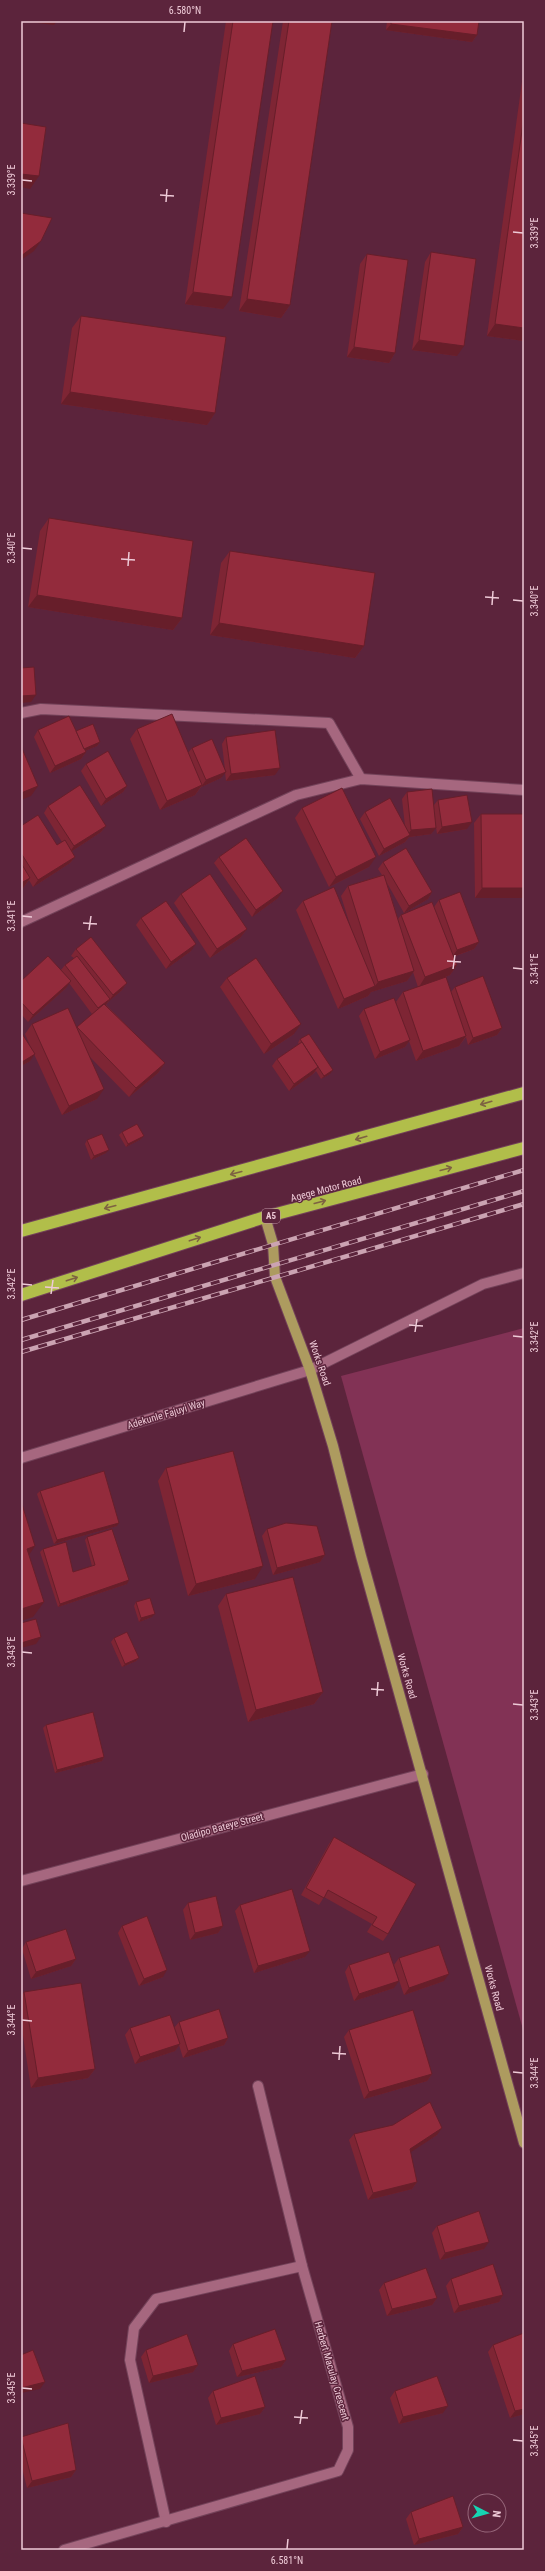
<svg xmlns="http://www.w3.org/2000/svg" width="545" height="2571" font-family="'Roboto Condensed',sans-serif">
<rect width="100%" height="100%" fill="#5c243c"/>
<!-- green -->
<polygon fill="#823255" points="524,1328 524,2033 341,1376"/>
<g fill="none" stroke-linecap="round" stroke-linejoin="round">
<!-- minor casing -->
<g stroke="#734259" stroke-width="12">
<g id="minor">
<polyline points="21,713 41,709 329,723 361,779"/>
<polyline points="21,922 296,795 361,779 524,790"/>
<polyline points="21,1458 310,1370 483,1284 524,1273"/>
<polyline points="21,1881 423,1774"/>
<polyline points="166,2522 130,2360 134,2328 156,2299 302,2266"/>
<polyline points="64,2550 338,2471 348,2450 348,2427 302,2266 258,2086"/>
</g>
</g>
<!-- major casing -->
<g stroke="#734259" stroke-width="12">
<polyline id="major" points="265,1217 273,1244 275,1277 310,1370 333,1446 361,1556 524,2143"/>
</g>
<!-- highway casing -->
<g stroke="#734259" stroke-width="14">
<g id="highway">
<polyline points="21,1231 524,1093"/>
<polyline points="21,1295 265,1217 524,1148"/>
</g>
</g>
<!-- minor -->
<use href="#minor" stroke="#a6677f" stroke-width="10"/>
<!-- major -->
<use href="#major" stroke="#ad9b5f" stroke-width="10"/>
<!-- highway -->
<use href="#highway" stroke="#b1be4a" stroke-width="12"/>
<!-- rail casing -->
<g stroke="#cba3b2" stroke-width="4.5">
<g id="rail">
<polyline points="21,1320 524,1170"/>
<polyline points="21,1340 524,1191"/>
<polyline points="21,1352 524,1204"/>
</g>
</g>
<!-- rail -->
<use href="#rail" stroke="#5c243c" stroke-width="3" stroke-dasharray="9" stroke-linecap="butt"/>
</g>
<!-- wall -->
<g fill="#7e2534">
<polygon points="226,21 273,21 223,309 185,304"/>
<polygon points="283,21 332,21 290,305 281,318 239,311"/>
<polygon points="387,21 479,21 477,35 472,42 386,30"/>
<polygon points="524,67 524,341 487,336"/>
<polygon points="431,252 457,356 412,350 425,262"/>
<polygon points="367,254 395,353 389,363 347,357 360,264"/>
<polygon points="81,316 215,413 207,425 61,404 72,328"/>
<polygon points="49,518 182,618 173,630 28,607 40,531"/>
<polygon points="230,551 364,646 355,658 210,635 221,563"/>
<polygon points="137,729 188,753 192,748 225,770 222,744 226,737 275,775 226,781 225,772 221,778 201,787 195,795 160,810 130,739"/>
<polygon points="38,730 76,731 100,742 97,746 85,751 86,752 81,759 50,773 34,737"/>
<polygon points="86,764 127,786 123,792 101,806 81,771"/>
<polygon points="407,792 434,805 438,800 467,829 437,834 436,827 431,834 409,837 405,842 379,856 360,819 365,812 405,826 402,799"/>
<polygon points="48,806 106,826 101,832 72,851 75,857 70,863 33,887 29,880 23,888 21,889 21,826 57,845 62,842 44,813"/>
<polygon points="302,808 369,867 329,887 295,818"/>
<polygon points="481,814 524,898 475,898 474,823"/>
<polygon points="219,857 278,898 252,917 214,863"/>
<polygon points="383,862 432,892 428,899 404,913 387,883 398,919 401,915 434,907 439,900 479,942 474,949 453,957 457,965 450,975 426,985 451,992 455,987 502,1028 497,1035 468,1045 466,1037 459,1046 416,1061 409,1041 405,1047 375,1059 359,1016 364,1009 403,1023 396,1002 403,992 418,987 413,972 407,981 371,992 368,996 338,1009 296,910 303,901 351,928 341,896 348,886 382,875 378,869"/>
<polygon points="181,894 247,929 240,938 210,958 174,903"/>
<polygon points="141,918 191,951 166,969 136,925"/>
<polygon points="76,949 127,983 122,990 108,1002 106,1005 165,1063 158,1073 129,1097 90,1057 97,1099 62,1115 34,1054 30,1061 21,1066 21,1032 32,1050 25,1034 32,1024 77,1028 92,1014 69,983 66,988 28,1022 21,1014 21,981 61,970 65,965 74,958 71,956"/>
<polygon points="227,978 294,1034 264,1054 220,987"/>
<polygon points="300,1039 330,1074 321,1079 316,1071 313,1074 289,1091 272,1066 277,1059 299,1044 298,1043"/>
<polygon points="122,1132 141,1139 126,1147 119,1135"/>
<polygon points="87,1140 106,1153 91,1160 85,1144"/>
<polygon points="166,1468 255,1579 188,1596 158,1481"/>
<polygon points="40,1491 117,1526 54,1544 37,1494"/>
<polygon points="267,1529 325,1555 320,1562 273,1575 262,1536"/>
<polygon points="87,1537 127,1584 58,1607 40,1552 43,1549 73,1572 92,1566 85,1540"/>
<polygon points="226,1594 323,1692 314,1704 248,1722 218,1606"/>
<polygon points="136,1602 152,1617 139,1622 134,1606"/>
<polygon points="114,1638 139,1658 136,1661 122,1667 111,1642"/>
<polygon points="46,1725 104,1757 102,1761 55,1773 43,1728"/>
<polygon points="334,1837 388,1934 383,1941 367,1932 372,1924 324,1897 319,1905 301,1895 329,1844"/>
<polygon points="188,1903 223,1926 218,1933 190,1940 183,1910"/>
<polygon points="240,1905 305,1957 254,1973 235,1911"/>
<polygon points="122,1926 163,1977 139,1986 118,1933"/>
<polygon points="26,1942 76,1959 71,1966 31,1979 22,1949"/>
<polygon points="399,1958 444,1981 404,1995 394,1965"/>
<polygon points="349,1965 394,1988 354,2001 345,1972"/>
<polygon points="24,1992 95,2069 88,2078 31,2088 21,2023 21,1997"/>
<polygon points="179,2022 228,2038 224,2045 183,2058 179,2045 175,2051 135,2064 125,2035 130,2028 174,2028"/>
<polygon points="349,2030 432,2074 427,2081 364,2099 344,2037"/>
<polygon points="354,2134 437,2135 410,2152 417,2182 412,2189 368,2200 349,2140"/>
<polygon points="437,2226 484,2249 440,2260 432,2233"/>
<polygon points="451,2279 503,2295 499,2302 454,2313 446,2286"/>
<polygon points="384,2283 437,2298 432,2305 387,2316 379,2290"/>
<polygon points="524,2333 524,2414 510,2418 488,2352 493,2345"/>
<polygon points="233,2344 286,2360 281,2367 237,2377 229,2351"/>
<polygon points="146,2350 198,2365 193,2372 149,2383 141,2357"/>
<polygon points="213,2391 265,2407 260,2414 216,2425 208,2398"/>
<polygon points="395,2391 443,2413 399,2424 390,2398"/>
<polygon points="21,2437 76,2470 71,2477 27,2488 21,2464"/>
<polygon points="524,2445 524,2454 522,2447"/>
<polygon points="411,2512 463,2527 458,2534 414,2545 406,2519"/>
</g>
<!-- shaded-wall -->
<g fill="#671e2a">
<polygon points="22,21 57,21 54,25"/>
<polygon points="391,24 477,35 472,42 386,30"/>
<polygon points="21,174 39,176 30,189 21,187"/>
<polygon points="41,241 34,251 21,260 21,256"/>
<polygon points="193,292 232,297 223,309 185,304"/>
<polygon points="247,299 290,305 281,318 239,311"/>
<polygon points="495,324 524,328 524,341 487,336"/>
<polygon points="419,340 464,346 457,356 412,350"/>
<polygon points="354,347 395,353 389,363 347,357"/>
<polygon points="70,392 215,413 207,425 61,404"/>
<polygon points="37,595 182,618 173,630 28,607"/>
<polygon points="219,623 364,646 355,658 210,635"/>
<polygon points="36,695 31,702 21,703 21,696"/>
<polygon points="100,742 97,746 80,753 82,749"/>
<polygon points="86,752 81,759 50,773 55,766"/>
<polygon points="280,768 275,775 226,781 231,774"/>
<polygon points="226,772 221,778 201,787 206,780"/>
<polygon points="202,785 195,795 160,810 167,801"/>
<polygon points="38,786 31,796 21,800 21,793"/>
<polygon points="127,786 123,792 101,806 106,799"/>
<polygon points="472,822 467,829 437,834 442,827"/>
<polygon points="106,826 101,832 69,853 74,846"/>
<polygon points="436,828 431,834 409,837 405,842 379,856 384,849 406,837 411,830"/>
<polygon points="75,857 70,863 33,887 38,880"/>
<polygon points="376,857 369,867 329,887 336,877"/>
<polygon points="30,878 23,888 21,889 21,883"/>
<polygon points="482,888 524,888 524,898 475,898"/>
<polygon points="283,891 278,898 252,917 256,910"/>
<polygon points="432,892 428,899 404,913 409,906"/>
<polygon points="247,929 240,938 210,958 217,949"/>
<polygon points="479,942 474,949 452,957 457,950"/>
<polygon points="196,944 191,951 166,969 171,962"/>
<polygon points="457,965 450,975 419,987 425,977"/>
<polygon points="414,971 407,981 371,992 368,996 338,1009 344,999 375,986 378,982"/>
<polygon points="71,981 66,988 28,1022 33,1015"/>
<polygon points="127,983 122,990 108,1002 113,995"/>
<polygon points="110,999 105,1006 98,1008"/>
<polygon points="301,1024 294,1034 264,1054 271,1044"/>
<polygon points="502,1028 497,1035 468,1045 473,1038"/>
<polygon points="466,1036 459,1046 416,1061 423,1051"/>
<polygon points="410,1040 405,1047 375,1059 380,1052"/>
<polygon points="35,1054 30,1061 21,1066 21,1063 22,1062"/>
<polygon points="165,1063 158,1073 129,1097 136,1088"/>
<polygon points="318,1067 313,1074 289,1091 294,1084"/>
<polygon points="333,1070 330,1074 321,1079 324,1076"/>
<polygon points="104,1089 97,1099 62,1115 69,1106"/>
<polygon points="144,1136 141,1139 126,1147 128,1144"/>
<polygon points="109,1150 106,1153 91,1160 94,1156"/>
<polygon points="119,1523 117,1526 54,1544 57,1540"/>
<polygon points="35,1546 25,1561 27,1549"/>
<polygon points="325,1555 320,1562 273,1575 277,1568"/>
<polygon points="263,1566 255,1579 188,1596 196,1584"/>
<polygon points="129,1580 127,1584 58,1607 60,1604"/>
<polygon points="44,1602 33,1617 21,1621 21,1609"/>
<polygon points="155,1614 152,1617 139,1622 141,1618"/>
<polygon points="41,1637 36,1644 21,1648 21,1643"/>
<polygon points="139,1658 136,1661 122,1667 125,1664"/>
<polygon points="323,1692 314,1704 248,1722 256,1710"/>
<polygon points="104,1757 102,1761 55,1773 57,1770"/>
<polygon points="223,1926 218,1933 190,1940 195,1933"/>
<polygon points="310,1951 305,1957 254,1973 258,1966"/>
<polygon points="76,1959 71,1966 31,1979 36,1972"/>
<polygon points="167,1970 163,1977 139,1986 144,1979"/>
<polygon points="449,1974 444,1981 404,1995 409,1988"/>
<polygon points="399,1981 394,1988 354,2001 359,1994"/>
<polygon points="228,2038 224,2045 183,2058 188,2051"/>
<polygon points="180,2044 175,2051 135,2064 140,2057"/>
<polygon points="95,2069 88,2078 31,2088 38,2078"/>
<polygon points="432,2074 427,2081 364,2099 369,2092"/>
<polygon points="442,2128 437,2135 405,2156 410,2149"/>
<polygon points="417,2182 412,2189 368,2200 373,2193"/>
<polygon points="489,2242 484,2249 440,2260 445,2253"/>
<polygon points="503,2295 499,2302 454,2313 459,2306"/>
<polygon points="437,2298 432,2305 387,2316 392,2309"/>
<polygon points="286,2360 281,2367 237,2377 242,2371"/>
<polygon points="198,2365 193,2372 149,2383 153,2376"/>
<polygon points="45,2382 40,2389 21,2393 21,2388"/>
<polygon points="448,2406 443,2413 399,2424 403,2417"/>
<polygon points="265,2407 260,2414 216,2425 221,2418"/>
<polygon points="524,2409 524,2414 510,2418 515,2411"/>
<polygon points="76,2470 71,2477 27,2488 32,2481"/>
<polygon points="463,2527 458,2534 414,2545 419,2539"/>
</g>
<!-- building -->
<g fill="#932b3c" stroke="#671e2a">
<polygon points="233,21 273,21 232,297 193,292"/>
<polygon points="289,21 332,21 290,305 247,299"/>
<polygon points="391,21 479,21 477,35 391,24"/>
<polygon points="524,116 524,328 495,324"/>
<polygon points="21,123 46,127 39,176 21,174"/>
<polygon points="21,213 52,218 41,241 21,256"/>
<polygon points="431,252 476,259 464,346 419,340"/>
<polygon points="367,254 408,260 395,353 354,347"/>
<polygon points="81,316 226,337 215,413 70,392"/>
<polygon points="49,518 193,541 182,618 37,595"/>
<polygon points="230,551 375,573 364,646 219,623"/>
<polygon points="34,667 36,695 21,696 21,668"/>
<polygon points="172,714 202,785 167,801 137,729"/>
<polygon points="69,716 86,752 55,766 38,730"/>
<polygon points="93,724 100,742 84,749 76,731"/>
<polygon points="275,730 280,768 231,774 226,737"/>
<polygon points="212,739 226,772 206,780 192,748"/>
<polygon points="21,746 38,786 21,793"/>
<polygon points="108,751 127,786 106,799 86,764"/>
<polygon points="80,785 106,826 74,846 48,806"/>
<polygon points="342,788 376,857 336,877 302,808"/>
<polygon points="432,789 436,828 411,830 407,792"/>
<polygon points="467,795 472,822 442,827 438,800"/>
<polygon points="390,798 410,835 384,849 365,812"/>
<polygon points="481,814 524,814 524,888 482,888"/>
<polygon points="38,815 57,845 65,840 75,857 38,880 21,853 21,826"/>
<polygon points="246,838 283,891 256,910 219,857"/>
<polygon points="406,848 432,892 409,906 383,862"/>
<polygon points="21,863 30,878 21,883"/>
<polygon points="210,874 247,929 217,949 181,894"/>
<polygon points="384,875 414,971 378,982 348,886"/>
<polygon points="334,887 375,986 344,999 303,901"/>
<polygon points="460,892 479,942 457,950 439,900"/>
<polygon points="166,901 196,944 171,962 141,918"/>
<polygon points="432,902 457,965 425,977 401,915"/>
<polygon points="91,937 127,983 113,995 76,949"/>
<polygon points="48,956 71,981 33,1015 21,1002 21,981"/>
<polygon points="77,956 110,999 98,1008 65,965"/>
<polygon points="256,958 301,1024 271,1044 227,978"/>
<polygon points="483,976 502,1028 473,1038 455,987"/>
<polygon points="446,977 466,1036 423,1051 403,992"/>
<polygon points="394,998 410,1040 380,1052 364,1009"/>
<polygon points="104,1004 165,1063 136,1088 77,1027"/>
<polygon points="68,1008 104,1089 69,1106 32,1024"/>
<polygon points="21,1032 35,1054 22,1062 21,1060"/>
<polygon points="309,1034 333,1070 324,1076 300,1039"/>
<polygon points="302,1042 318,1067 294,1084 277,1059"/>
<polygon points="137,1124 144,1136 128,1144 122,1132"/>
<polygon points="102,1134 109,1150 94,1156 87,1140"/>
<polygon points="233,1451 263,1566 196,1584 166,1468"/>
<polygon points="104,1471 119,1523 57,1540 40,1491"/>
<polygon points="21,1501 35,1546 27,1549 44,1602 21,1609"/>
<polygon points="286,1523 317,1526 325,1555 277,1568 267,1529"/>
<polygon points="112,1529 129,1580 60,1604 43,1549 66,1542 73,1572 95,1565 87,1537"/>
<polygon points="293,1577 323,1692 256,1710 226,1594"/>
<polygon points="150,1598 155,1614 141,1618 136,1602"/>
<polygon points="36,1619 41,1637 21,1643 21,1623"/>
<polygon points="127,1632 139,1658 125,1664 114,1638"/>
<polygon points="93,1712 104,1757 57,1770 46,1725"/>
<polygon points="334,1837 416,1884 388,1934 372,1925 377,1917 328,1890 324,1898 306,1888"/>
<polygon points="292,1889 310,1951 258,1966 240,1905"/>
<polygon points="216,1896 223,1926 195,1933 188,1903"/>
<polygon points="147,1916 167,1970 144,1979 122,1926"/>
<polygon points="66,1929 76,1959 36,1972 26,1942"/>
<polygon points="439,1945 449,1974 409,1988 399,1958"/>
<polygon points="389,1952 399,1981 359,1994 349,1965"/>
<polygon points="81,1983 95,2069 38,2078 24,1992"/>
<polygon points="219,2009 228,2038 188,2051 179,2022"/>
<polygon points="413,2010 432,2074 369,2092 349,2030"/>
<polygon points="170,2015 180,2044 140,2057 130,2028"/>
<polygon points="430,2102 442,2128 410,2149 417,2182 373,2193 354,2134 393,2125"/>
<polygon points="479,2211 489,2242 445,2253 437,2226"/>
<polygon points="493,2264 503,2295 459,2306 451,2279"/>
<polygon points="426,2268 437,2298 392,2309 384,2283"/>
<polygon points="275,2329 286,2360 242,2371 233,2344"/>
<polygon points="524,2333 524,2409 515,2411 493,2345"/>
<polygon points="187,2334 198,2365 153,2376 146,2350"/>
<polygon points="33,2350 45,2382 21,2388 21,2355"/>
<polygon points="255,2376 265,2407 221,2418 213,2391"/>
<polygon points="437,2376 448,2406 403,2417 395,2391"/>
<polygon points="68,2423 76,2470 32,2481 21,2437"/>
<polygon points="453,2496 463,2527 419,2539 411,2512"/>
</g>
<!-- one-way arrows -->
<defs><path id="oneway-shaft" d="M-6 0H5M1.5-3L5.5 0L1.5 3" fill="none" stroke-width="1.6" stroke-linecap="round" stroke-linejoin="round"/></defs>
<g stroke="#7e6242">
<use href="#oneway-shaft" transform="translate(486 1103) rotate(164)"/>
<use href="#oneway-shaft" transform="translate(361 1138) rotate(164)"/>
<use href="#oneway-shaft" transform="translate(446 1169) rotate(-15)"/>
<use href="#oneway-shaft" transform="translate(236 1173) rotate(165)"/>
<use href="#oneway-shaft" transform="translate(320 1202) rotate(-15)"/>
<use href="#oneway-shaft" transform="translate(110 1207) rotate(165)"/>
<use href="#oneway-shaft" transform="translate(195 1239) rotate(-18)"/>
<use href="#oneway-shaft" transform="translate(72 1279) rotate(-18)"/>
</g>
<!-- ticks -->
<path fill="none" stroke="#eecad7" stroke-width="1.5" d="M184 32 185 22M22 180 32 181M160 195 174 196M166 202 167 189M513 232 523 233M22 548 32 549M121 559 135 560M128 566 129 552M485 597 499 598M513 600 523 601M492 605 493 591M22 916 32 917M83 923 97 924M89 930 91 916M447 961 461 962M513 968 523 969M453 969 455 955M22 1284 32 1285M45 1287 59 1288M51 1294 53 1280M409 1325 423 1326M415 1332 417 1319M513 1336 523 1337M22 1652 32 1653M371 1689 384 1690M377 1696 378 1682M513 1704 523 1705M22 2020 32 2021M332 2053 346 2054M339 2060 340 2046M513 2072 523 2073M22 2388 32 2389M294 2417 308 2418M300 2424 302 2410M513 2440 523 2441M287 2549 288 2539"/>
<g text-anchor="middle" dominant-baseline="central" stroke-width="3" stroke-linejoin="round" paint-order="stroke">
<!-- shield labels -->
<rect fill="#5c243c" stroke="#c298a8" stroke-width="1" x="262" y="1209" width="18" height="14" rx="3"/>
<g font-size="9" font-weight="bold" fill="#eecad7">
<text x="271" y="1216">A5</text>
</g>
<!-- street labels -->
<g font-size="10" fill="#eecad7" stroke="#5c243c">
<text transform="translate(326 1189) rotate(-15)">Agege Motor Road</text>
<text transform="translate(320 1363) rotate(71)">Works Road</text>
<text transform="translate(166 1414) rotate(-17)">Adekunle Fajuyi Way</text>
<text transform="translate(407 1676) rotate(74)">Works Road</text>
<text transform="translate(222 1827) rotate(-15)">Oladipo Bateye Street</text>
<text transform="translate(494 1988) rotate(75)">Works Road</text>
<text transform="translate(332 2371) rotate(74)">Herbert Maculay Crescent</text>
</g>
</g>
<!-- border -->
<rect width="545" height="2571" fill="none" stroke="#5c243c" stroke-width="44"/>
<!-- north arrow -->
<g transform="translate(487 2513) rotate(96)"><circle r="19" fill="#5c243c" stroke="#96667a"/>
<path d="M0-3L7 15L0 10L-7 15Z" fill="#16d5b3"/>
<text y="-6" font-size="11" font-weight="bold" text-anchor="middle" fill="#eecad7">N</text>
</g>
<rect x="22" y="22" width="501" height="2527" fill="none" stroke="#eecad7" stroke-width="1.5"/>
<g font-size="10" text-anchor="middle" fill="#eecad7">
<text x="185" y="14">6.580°N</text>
<text transform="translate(11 180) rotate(-90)" y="4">3.339°E</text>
<text transform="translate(534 233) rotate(-90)" y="4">3.339°E</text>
<text transform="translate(11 548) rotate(-90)" y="4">3.340°E</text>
<text transform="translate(534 601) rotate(-90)" y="4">3.340°E</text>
<text transform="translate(11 916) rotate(-90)" y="4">3.341°E</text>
<text transform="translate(534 969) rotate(-90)" y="4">3.341°E</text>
<text transform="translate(11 1284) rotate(-90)" y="4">3.342°E</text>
<text transform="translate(534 1337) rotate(-90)" y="4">3.342°E</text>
<text transform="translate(11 1652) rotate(-90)" y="4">3.343°E</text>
<text transform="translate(534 1705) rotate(-90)" y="4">3.343°E</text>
<text transform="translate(11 2020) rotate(-90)" y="4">3.344°E</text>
<text transform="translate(534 2073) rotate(-90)" y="4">3.344°E</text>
<text transform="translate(11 2388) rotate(-90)" y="4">3.345°E</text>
<text transform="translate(534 2441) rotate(-90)" y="4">3.345°E</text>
<text x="287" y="2564">6.581°N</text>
</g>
</svg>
